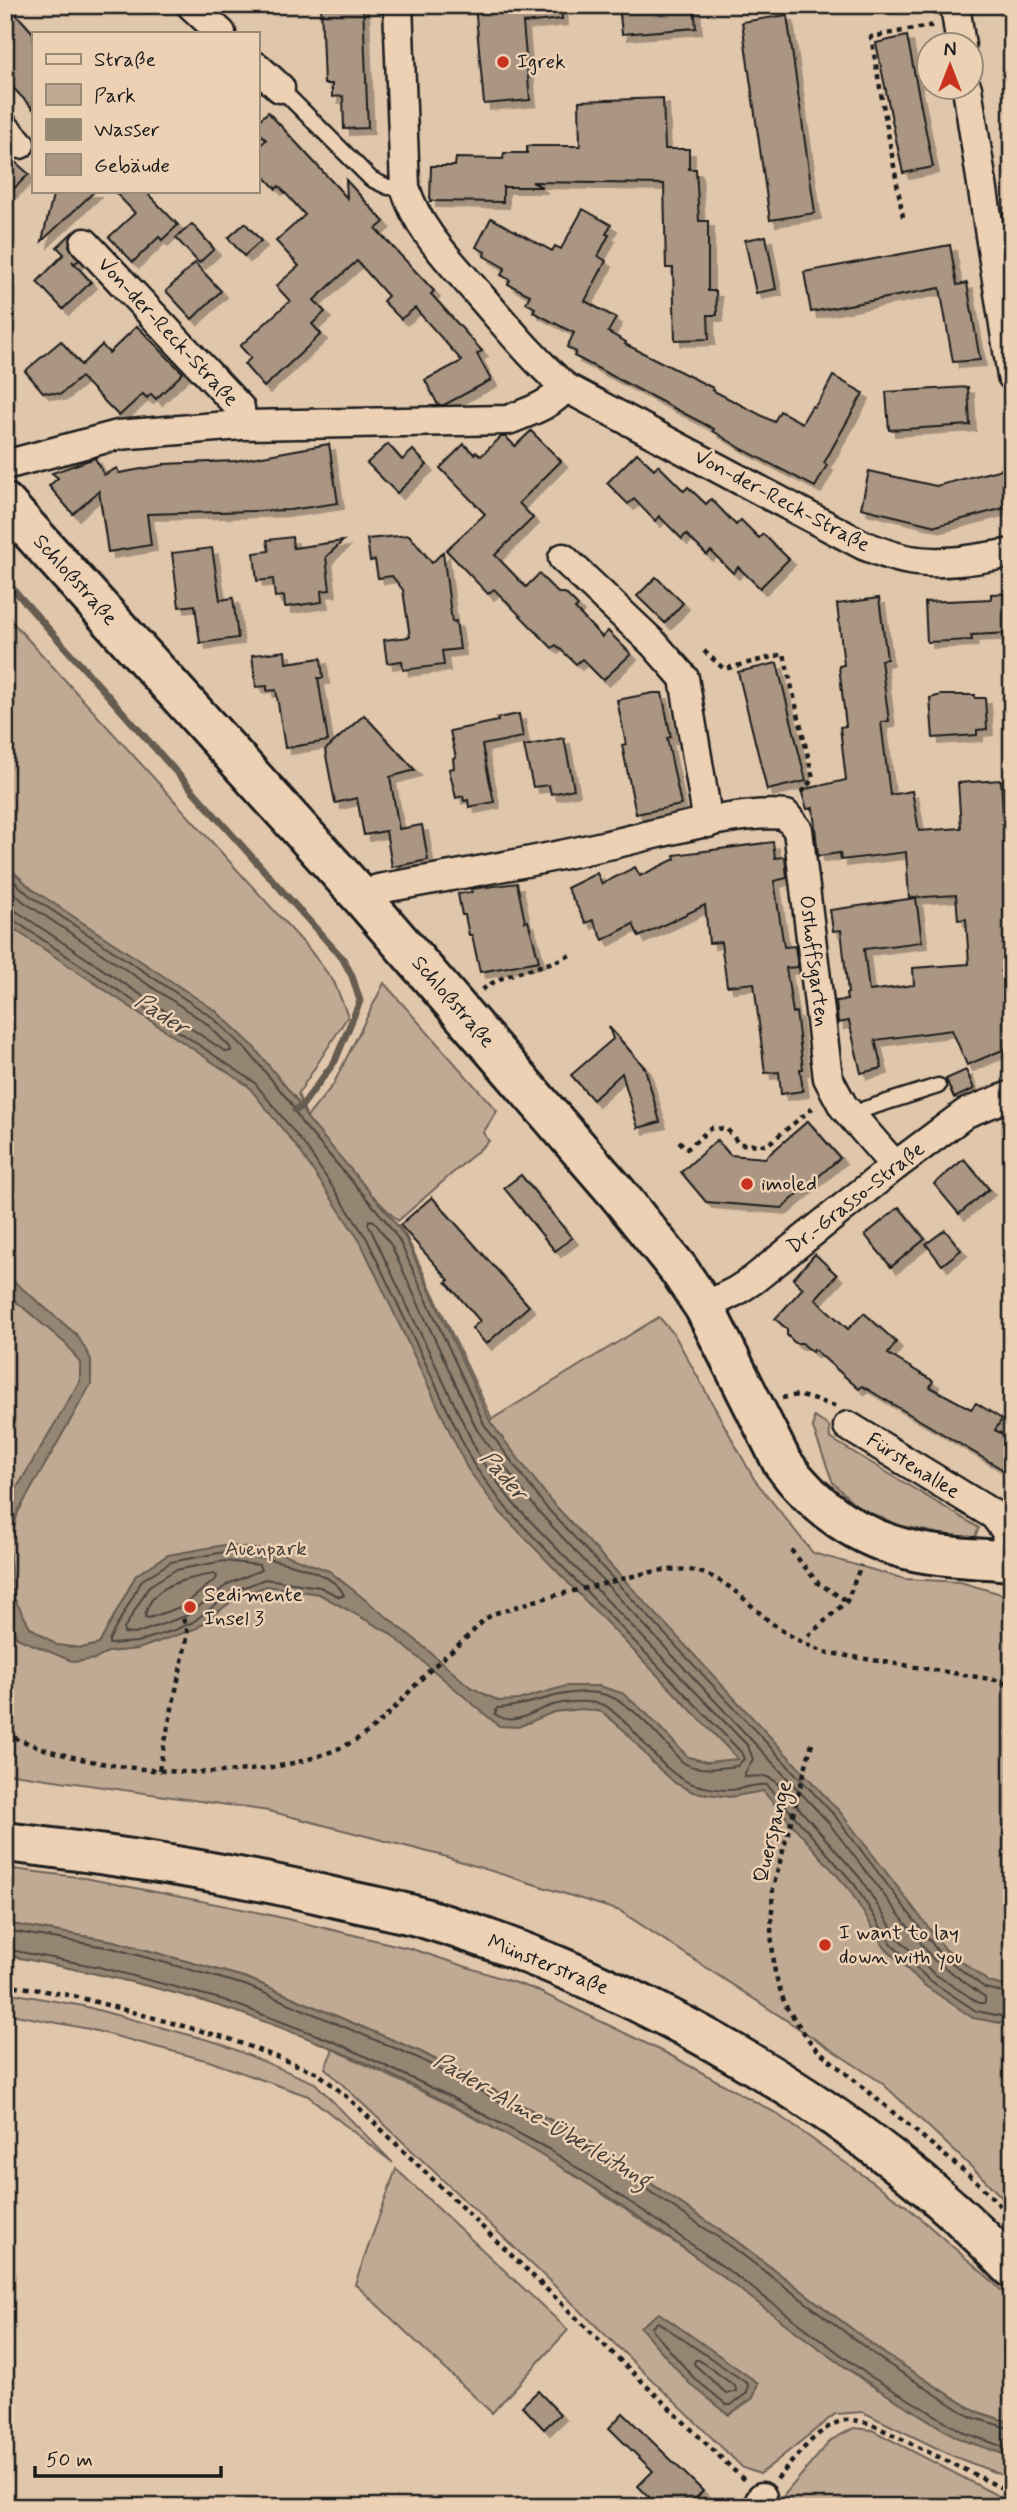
<svg xmlns="http://www.w3.org/2000/svg" width="1017" height="2512" font-family="Mynerve,sans-serif">
<defs>
<filter id="shadow"><feDropShadow dx="6" dy="6" stdDeviation="0" flood-color="#0004"/></filter>
</defs>
<rect width="100%" height="100%" fill="#e0c6ab"/>
<filter id="ink" filterUnits="userSpaceOnUse"><feTurbulence type="fractalNoise" baseFrequency=".0143" numOctaves="2"/><feDisplacementMap in="SourceGraphic" scale="14" xChannelSelector="R" yChannelSelector="G"/><feConvolveMatrix kernelMatrix="1 2 1 2 8 2 1 2 1" color-interpolation-filters="sRGB"/></filter>
<g filter="url(#ink)">
<!-- green -->
<g fill="#c0aa93" stroke="#6e6358" stroke-width="2">
<polygon points="5,614 309,949 334,982 348,1016 298,1094 307,1117 333,1085 384,983 497,1111 483,1133 489,1141 398,1221 372,1195 406,1236 492,1419 659,1317 674,1334 754,1479 813,1553 905,1579 960,1582 1012,1597 1012,2208 982,2177 882,2083 620,1911 440,1855 269,1811 5,1773"/>
<polygon points="814,1417 829,1426 830,1438 979,1528 973,1541 899,1525 860,1509 833,1483 813,1428"/>
<polygon points="5,1868 85,1878 266,1914 412,1949 534,1989 668,2054 774,2112 905,2205 992,2281 1012,2302 1012,2423 975,2411 885,2354 735,2240 579,2135 421,2052 247,1978 114,1941 5,1923"/>
<polygon points="5,1992 83,2006 219,2043 315,2083 393,2163 308,2096 209,2061 89,2029 5,2013"/>
<polygon points="333,2049 444,2102 546,2156 724,2276 864,2381 962,2439 1012,2457 1012,2479 953,2456 863,2412 835,2414 760,2474 743,2468 558,2289 325,2068"/>
<polygon points="396,2169 568,2330 492,2413 355,2284"/>
<polygon points="854,2428 872,2430 1004,2499 1012,2499 1012,2507 774,2507 831,2440"/>
</g>
<!-- water -->
<g fill="#958573" stroke="#655b50" stroke-width="2">
<polygon points="5,864 32,889 216,1011 252,1045 296,1099 307,1118 391,1217 405,1237 491,1423 551,1501 840,1812 945,1949 989,1982 1012,1988 1012,2025 973,2018 924,1985 885,1948 849,1889 763,1791 730,1797 693,1792 675,1783 654,1764 625,1731 602,1712 582,1709 554,1712 518,1727 499,1726 388,1632 319,1594 266,1586 236,1598 197,1628 138,1649 108,1652 96,1659 74,1662 17,1638 5,1613 5,1508 80,1381 80,1363 67,1345 5,1292 5,1274 77,1335 91,1359 91,1384 18,1512 9,1548 14,1598 30,1627 57,1645 81,1648 99,1644 136,1575 168,1555 224,1545 278,1552 329,1571 417,1641 470,1687 499,1701 518,1700 566,1686 599,1686 622,1693 646,1713 688,1757 707,1762 738,1759 500,1512 467,1468 361,1243 300,1151 248,1086 5,923"/>
<path d="M5 1923 114 1941 247 1978 421 2052 579 2135 735 2240 885 2354 975 2411 1012 2423V2457C996 2451 979 2446 963 2440 943 2431 924 2416 904 2405 811 2349 729 2277 639 2217 510 2131 370 2055 222 2007 151 1984 78 1970 5 1955Z"/>
<polygon points="659,2313 758,2383 753,2398 729,2415 689,2383 640,2327"/>
</g>
<g fill="none" stroke-linecap="round" stroke-linejoin="round">
<!-- shore -->
<g stroke="#4c463f" stroke-width="2">
<polyline points="5,873 29,895 212,1017 247,1050 290,1102 301,1122 386,1221 399,1240 485,1426 545,1506 835,1816 940,1954 985,1988 1012,1994"/>
<polyline points="5,885 24,902 206,1023 230,1047 231,1051 226,1052 16,911 5,909"/>
<path d="M5 917 12 919 254 1082 306 1147 367 1239 473 1464 506 1508 741 1752 744 1759 737 1766C721 1768 699 1772 684 1763 678 1759 674 1752 669 1747 649 1727 627 1697 597 1693 563 1688 531 1707 497 1708L495 1714C514 1728 532 1711 550 1706 565 1701 589 1700 604 1705 609 1707 613 1712 617 1715 643 1736 660 1771 692 1784 702 1787 719 1790 729 1790 742 1790 754 1783 767 1785L855 1885 891 1944 928 1979 976 2011 1012 2018"/>
<polygon points="369,1220 374,1221 391,1245 477,1430 538,1511 828,1822 933,1959 985,1997 985,2003 979,2003 933,1973 898,1938 861,1879 775,1781 765,1776 745,1777 745,1773 753,1759 748,1746 512,1502 481,1460 368,1224"/>
<path d="M224 1552C253 1556 332 1566 344 1595L340 1597 320 1587 265 1579 232 1592 193 1622 175 1630 137 1642 109 1644V1640L142 1580 171 1562Z"/>
<polygon points="224,1561 259,1565 261,1570 228,1584 188,1615 135,1634 124,1633 124,1629 149,1586 175,1570"/>
<path d="M213 1574 217 1576 216 1579 183 1606 149 1618 145 1617C150 1584 186 1579 213 1574Z"/>
<polyline points="5,1930 112,1948 245,1985 418,2058 575,2141 731,2246 882,2360 971,2417 1012,2429"/>
<polyline points="5,1949 99,1967 224,2000 335,2042 447,2095 550,2150 645,2212 728,2270 868,2375 965,2433 1012,2450"/>
<polygon points="658,2322 748,2384 747,2393 731,2405 727,2405 694,2378 653,2331 652,2327"/>
<polygon points="695,2360 699,2360 735,2386 736,2391 727,2394 694,2364"/>
</g>
<!-- stream -->
<polyline stroke="#655b50" stroke-width="7" points="5,580 343,959 352,976 360,1001 335,1061 301,1107 295,1110"/>
</g>
<!-- building -->
<g fill="#aa9683" stroke="#1c1c1c" stroke-width="2" filter="url(#shadow)">
<polygon points="321,5 363,5 368,128 344,129 343,96 332,97 332,84 324,84"/>
<polygon points="475,5 561,5 562,19 523,23 530,100 484,104"/>
<polygon points="619,5 694,5 696,28 622,34"/>
<polygon points="16,14 33,33 33,109 5,79 5,24"/>
<polygon points="787,15 815,213 770,220 742,22"/>
<polygon points="907,36 933,167 903,173 876,43"/>
<polygon points="663,98 665,149 689,149 689,169 696,169 699,221 708,221 708,291 716,291 717,315 708,315 709,339 675,340 673,268 666,268 664,184 532,182 542,187 503,187 503,202 430,201 431,166 455,166 456,158 503,159 504,153 527,153 527,146 580,146 579,101"/>
<polygon points="268,112 347,198 346,180 384,222 376,229 434,291 431,294 482,351 477,354 491,380 444,405 438,405 425,380 462,361 415,308 401,319 383,301 388,296 357,261 314,300 325,312 312,324 321,334 300,354 264,387 244,364 251,358 240,346 290,301 276,286 299,266 276,241 305,215 279,186 276,189 257,169 257,148 266,140 257,130 257,122"/>
<polygon points="5,153 29,174 5,197"/>
<polygon points="54,191 95,191 42,241"/>
<polygon points="114,191 145,191 178,225 162,240 159,237 133,262 109,237 135,213"/>
<polygon points="583,209 611,225 606,234 609,235 598,256 606,261 585,301 616,318 608,332 626,342 625,344 713,388 712,390 774,422 780,411 802,423 812,406 814,407 823,395 833,376 863,393 824,463 827,465 815,487 742,449 713,431 714,429 574,356 576,352 567,347 574,333 533,312 535,308 526,303 530,295 508,284 510,280 501,275 505,268 484,256 485,252 476,247 491,218 552,251 555,246 561,249"/>
<polygon points="245,223 261,241 244,256 228,238"/>
<polygon points="192,224 214,249 199,263 176,238"/>
<polygon points="72,233 69,246 79,260 74,264 72,261 91,282 63,309 37,282 64,254 57,247"/>
<polygon points="766,236 776,289 756,293 745,240"/>
<polygon points="950,245 957,285 967,283 980,360 953,362 940,288 811,312 804,272"/>
<polygon points="195,263 221,291 192,319 166,291"/>
<polygon points="137,326 183,373 156,399 151,394 147,398 143,394 119,416 81,377 61,394 43,392 25,371 61,341 81,365 102,345 109,353"/>
<polygon points="968,387 970,425 889,430 886,392"/>
<polygon points="531,431 561,461 519,503 533,518 495,555 526,587 539,574 558,593 565,593 578,606 575,609 602,637 608,631 631,654 603,680 582,659 576,664 556,645 552,648 494,589 488,594 446,550 485,514 440,468 464,444 474,454 476,452 481,456 501,437 506,437 515,446"/>
<polygon points="329,444 338,503 290,510 147,514 151,545 108,552 99,491 73,514 49,486 58,478 52,473 95,458 104,475 117,468 119,473 164,465 164,464 235,461"/>
<polygon points="388,444 402,460 413,450 427,465 397,493 367,463"/>
<polygon points="637,453 654,469 658,465 684,491 688,487 706,504 711,499 736,525 741,520 759,538 763,534 789,559 760,588 738,567 733,573 711,551 707,555 686,534 682,539 659,516 655,521 634,499 628,504 607,483"/>
<polygon points="1002,469 1012,506 936,526 861,508 869,471 936,486"/>
<polygon points="409,535 432,563 443,552 452,622 456,621 460,649 442,651 444,665 403,670 402,661 387,663 384,640 410,637 403,590 392,576 378,578 375,560 370,561 367,539"/>
<polygon points="292,537 293,548 343,541 326,557 330,590 321,591 322,602 285,607 284,596 275,597 273,579 257,581 254,553 269,551 267,540"/>
<polygon points="212,548 220,600 233,598 238,638 200,643 195,605 179,607 172,553"/>
<polygon points="656,577 683,603 665,623 637,596"/>
<polygon points="1012,593 1012,633 971,635 972,640 927,642 925,602 991,599 991,594"/>
<polygon points="879,598 887,659 881,660 889,721 881,722 890,795 912,791 919,831 961,828 958,783 1001,780 1003,814 1008,818 1003,823 1009,919 1012,921 1010,929 1012,959 1001,971 1012,998 1012,1046 967,1065 952,1030 875,1040 882,1068 861,1073 849,1021 838,1023 836,1001 847,1000 846,994 848,993 841,930 833,931 830,910 916,898 922,942 864,949 869,991 914,985 913,968 969,964 966,919 958,920 956,895 909,898 906,852 841,860 840,853 818,856 813,808 807,809 801,790 846,780 840,727 846,726 839,666 844,665 837,604"/>
<polygon points="285,651 286,663 321,658 323,678 318,678 328,741 285,748 276,690 267,691 267,686 256,687 252,655"/>
<polygon points="777,663 806,781 767,790 738,672"/>
<polygon points="653,693 662,693 671,737 667,738 681,805 636,814 622,745 626,744 617,700"/>
<polygon points="941,695 975,695 975,698 985,698 987,729 977,730 977,735 933,738 930,698"/>
<polygon points="519,714 523,737 482,745 494,802 469,807 468,800 464,801 463,796 456,798 449,769 454,768 453,759 456,758 450,731 498,721 497,718"/>
<polygon points="364,715 415,770 390,777 399,829 422,825 428,860 392,867 386,831 364,835 357,798 335,803 325,750"/>
<polygon points="564,738 574,789 551,794 549,785 533,787 524,746"/>
<polygon points="773,842 775,858 785,857 787,878 774,881 784,947 795,946 798,967 786,968 793,1013 796,1012 803,1069 800,1069 803,1091 781,1094 779,1072 765,1073 754,983 727,986 721,942 709,943 705,905 639,937 633,924 603,940 593,920 586,923 567,888 597,873 602,884 635,867 640,876 675,859 674,855"/>
<polygon points="517,883 525,922 528,921 539,961 480,972 472,935 469,935 465,915 462,915 458,894 472,892 471,889"/>
<polygon points="609,1027 645,1068 660,1122 638,1128 622,1073 593,1100 571,1075 613,1039"/>
<polygon points="966,1070 974,1089 954,1098 946,1079"/>
<polygon points="808,1121 840,1158 782,1208 706,1202 681,1172 717,1140 730,1155 765,1158"/>
<polygon points="964,1159 989,1189 959,1214 934,1184"/>
<polygon points="521,1175 572,1238 555,1251 504,1188"/>
<polygon points="432,1197 529,1306 486,1344 472,1328 480,1321 446,1282 449,1280 400,1225"/>
<polygon points="899,1207 925,1239 891,1267 865,1235"/>
<polygon points="945,1230 961,1250 942,1265 926,1244"/>
<polygon points="815,1254 837,1275 815,1299 848,1329 864,1313 896,1342 888,1354 933,1381 930,1387 971,1409 976,1403 1002,1419 995,1430 1012,1439 1012,1475 862,1386 859,1389 814,1349 812,1352 802,1343 795,1343 787,1335 787,1329 775,1319 803,1288 793,1279"/>
<polygon points="538,2391 560,2414 544,2429 522,2406"/>
<polygon points="623,2413 703,2491 687,2507 659,2507 638,2486 653,2471 609,2428"/>
</g>
<g fill="none" stroke-linecap="round" stroke-linejoin="round">
<!-- lane casing -->
<g stroke="#1c1c1c" stroke-width="19">
<g id="lane">
<polyline points="280,88 371,179 388,187 405,187"/>
<polyline points="855,1119 865,1109 938,1086"/>
</g>
</g>
<!-- street casing -->
<g stroke="#1c1c1c" stroke-width="33">
<g id="street">
<polyline points="191,5 221,33"/>
<path d="M398 5 405 187C417 230 453 264 481 297 508 328 534 360 565 387L863 545C881 552 898 559 917 561 948 565 981 558 1012 553"/>
<polyline points="955,5 961,46"/>
<polyline points="257,67 280,88"/>
<polyline points="967,88 1012,376"/>
<polyline points="5,128 20,144"/>
<polyline points="85,243 240,408 241,425"/>
<path d="M5 465 118 435 241 425 508 420C528 412 552 405 565 387"/>
<polyline points="563,558 653,643 684,678 708,823"/>
<path d="M364 900 378 889C453 876 528 863 603 846 655 835 734 810 786 815L798 830 828 1078 843 1106 895 1166"/>
<polyline points="704,1307 736,1291 753,1280 895,1166 966,1113 1012,1095"/>
<polyline points="848,1426 994,1515 1007,1532 1005,1561"/>
<polyline points="757,2507 762,2497"/>
</g>
</g>
<!-- secondary casing -->
<g stroke="#1c1c1c" stroke-width="44">
<g id="secondary">
<path d="M5 503 364 900 618 1194 679 1270 704 1307 782 1462C814 1507 859 1539 914 1551 946 1558 980 1558 1012 1561"/>
<path d="M5 1842C117 1855 228 1872 337 1898 366 1905 396 1910 424 1918 632 1981 863 2109 1012 2268"/>
</g>
</g>
<!-- path -->
<g stroke="#1c1c1c" stroke-width="4.5" stroke-dasharray="5 5" stroke-linecap="butt">
<polyline points="903,217 871,37 935,25"/>
<polyline points="704,651 724,669 784,654 813,778 801,794"/>
<path d="M482 990C510 968 544 970 574 953"/>
<polyline points="679,1141 687,1149 711,1128 727,1129 739,1144 767,1145 814,1107"/>
<polyline points="782,1398 798,1395 835,1406"/>
<polyline points="791,1550 818,1583 847,1601"/>
<polyline points="808,1636 847,1601 861,1565"/>
<path d="M5 1733C93 1777 272 1791 359 1738 386 1721 405 1695 427 1673 440 1660 454 1649 467 1637 474 1631 482 1621 490 1616 496 1612 504 1611 510 1609 540 1598 571 1592 602 1584 632 1577 664 1565 695 1571 728 1578 747 1604 773 1624 788 1636 806 1644 823 1652L996 1680 1012 1685"/>
<polyline points="812,1743 773,1888 771,1933 775,1973 785,2005 813,2046 977,2182 1012,2218"/>
<polyline points="159,1770 188,1633 183,1618"/>
<polyline points="5,1984 74,1996 227,2038 318,2073 355,2104 745,2481"/>
<path d="M777 2479C795 2459 818 2425 846 2420 853 2419 862 2422 869 2423L1006 2490 1012 2491"/>
</g>
<!-- lane -->
<use href="#lane" stroke="#edd1b4" stroke-width="14"/>
<!-- street -->
<use href="#street" stroke="#edd1b4" stroke-width="28"/>
<!-- secondary -->
<use href="#secondary" stroke="#edd1b4" stroke-width="38"/>
</g>
</g>
<!-- markers -->
<g fill="#c8321e" stroke="#edd1b4" stroke-width="2.5">
<circle cx="503" cy="62" r="7"/>
<circle cx="747" cy="1184" r="7"/>
<circle cx="190" cy="1607" r="7"/>
<circle cx="825" cy="1945" r="7"/>
</g>
<g text-anchor="middle" dominant-baseline="central" stroke-width="5" stroke-linejoin="round" paint-order="stroke">
<!-- poi labels -->
<g font-size="21" fill="#1c1c1c" stroke="#edd1b4" text-anchor="start">
<text x="517" y="62">Igrek</text>
<text x="761" y="1184">imoled</text>
<text x="204" y="1595">Sedimente<tspan x="204" dy="24">Insel 3</tspan></text>
<text x="839" y="1933">I want to lay<tspan x="839" dy="24">down with you</tspan></text>
</g>
<!-- street labels -->
<g font-size="21" fill="#1c1c1c" stroke="#edd1b4">
<text transform="translate(168 332) rotate(47)">Von-der-Reck-Straße</text>
<text transform="translate(782 501) rotate(28)">Von-der-Reck-Straße</text>
<text transform="translate(75 580) rotate(48)">Schloßstraße</text>
<text transform="translate(814 961) rotate(83)">Osthoffsgarten</text>
<text transform="translate(453 1002) rotate(49)">Schloßstraße</text>
<text transform="translate(856 1198) rotate(-38)">Dr.-Grasso-Straße</text>
<text transform="translate(913 1466) rotate(32)">Fürstenallee</text>
<text transform="translate(773 1832) rotate(-76)">Querspange</text>
<text transform="translate(548 1965) rotate(22)">Münsterstraße</text>
</g>
<!-- park labels -->
<g font-size="21" fill="#45403a" stroke="#edd1b4">
<text x="266" y="1549">Auenpark</text>
</g>
<!-- water labels -->
<g font-size="23" font-style="italic" fill="#46413a" stroke="#edd1b4">
<text transform="translate(161 1015) rotate(33)">Pader</text>
<text transform="translate(503 1476) rotate(49)">Pader</text>
<text transform="translate(542 2121) rotate(30)">Pader-Alme-Überleitung</text>
</g>
</g>
<!-- margin -->
<rect width="1017" height="2512" fill="none" stroke="#edd1b4" stroke-width="28"/>
<rect x="14" y="14" width="989" height="2484" fill="none" stroke="#1c1c1c" stroke-width="2.5" filter="url(#ink)"/>
<!-- legend -->
<rect x="32" y="32" width="228" height="161" fill="#edd1b4" stroke="#998977" stroke-width="2"/>
<rect x="46" y="54" width="35" height="10" fill="#edd1b4" stroke="#998977" stroke-width="2"/>
<text x="94" y="66" font-size="21" fill="#1c1c1c">Straße</text>
<rect x="46" y="84" width="35" height="21" fill="#c0aa93" stroke="#998977" stroke-width="2"/>
<text x="94" y="102" font-size="21" fill="#1c1c1c">Park</text>
<rect x="46" y="119" width="35" height="21" fill="#958573" stroke="#998977" stroke-width="2"/>
<text x="94" y="136" font-size="21" fill="#1c1c1c">Wasser</text>
<rect x="46" y="154" width="35" height="21" fill="#aa9683" stroke="#998977" stroke-width="2"/>
<text x="94" y="172" font-size="21" fill="#1c1c1c">Gebäude</text>
<!-- north arrow -->
<g transform="translate(950 66)"><circle r="33" fill="#edd1b4" stroke="#998977" stroke-width="2"/>
<path d="M0-5L12 26L0 18L-12 26Z" fill="#c8321e"/>
<text y="-10" font-size="19" font-weight="bold" text-anchor="middle" fill="#1c1c1c">N</text>
</g>
<!-- scale -->
<path d="M35 2466v10h186v-10" fill="none" stroke="#1c1c1c" stroke-width="3.5"/>
<text x="46" y="2466" font-size="21" fill="#1c1c1c" stroke="#edd1b4" stroke-width="5" paint-order="stroke">50 m</text>
</svg>
